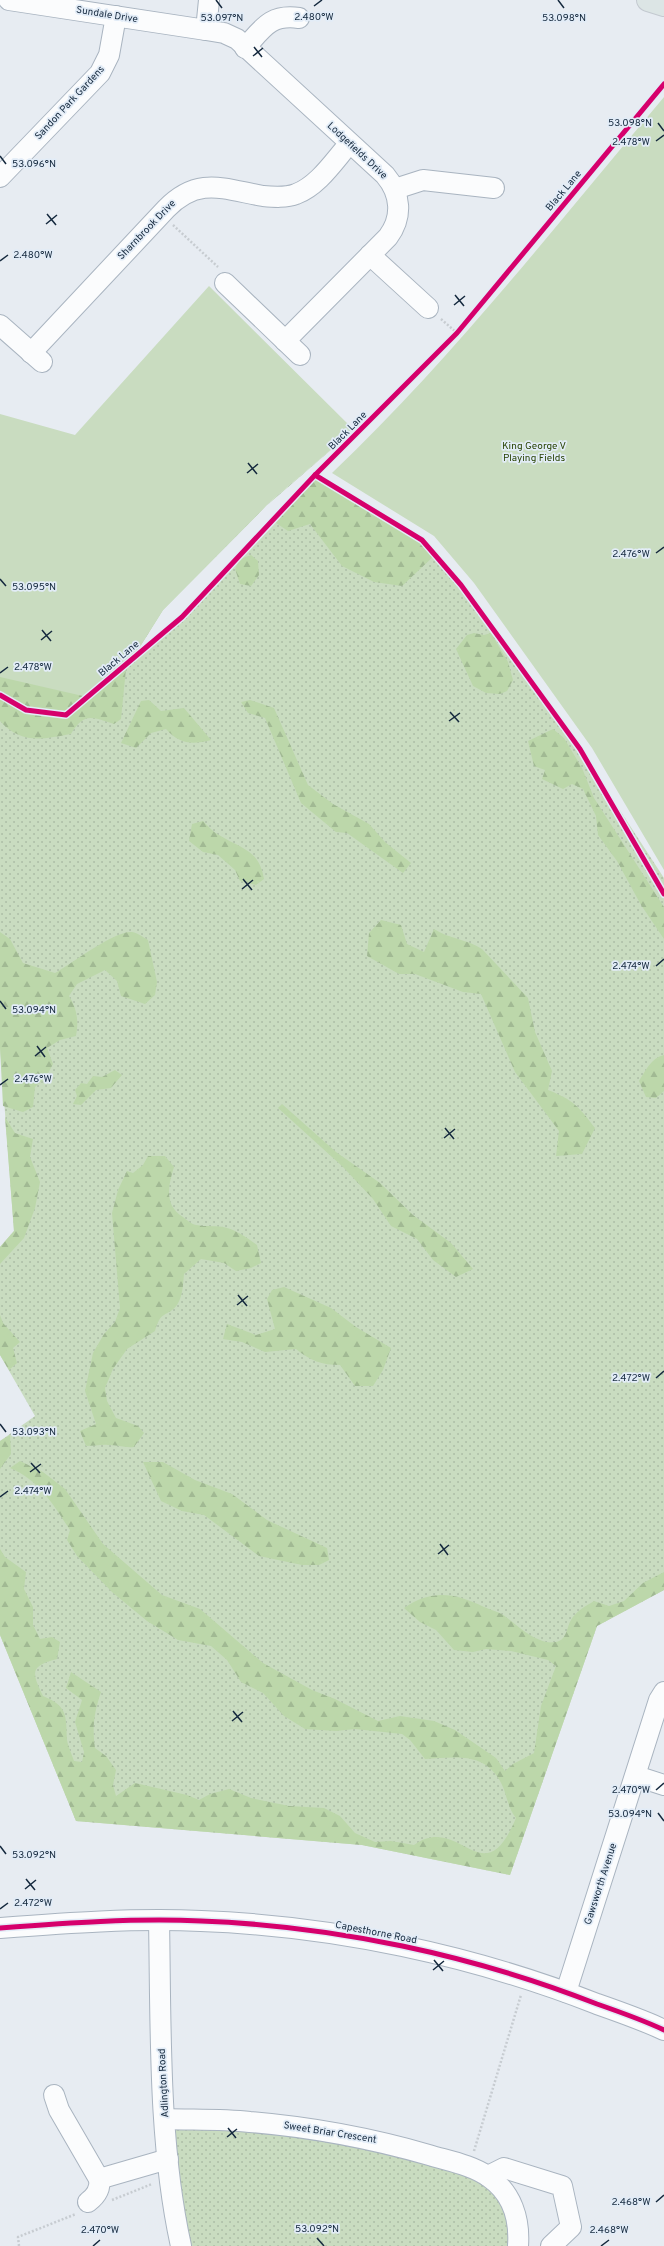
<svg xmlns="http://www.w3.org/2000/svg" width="664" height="2246" font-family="Overpass,sans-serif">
<defs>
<pattern id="grass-dots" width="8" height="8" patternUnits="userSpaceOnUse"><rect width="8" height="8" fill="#c9dcc0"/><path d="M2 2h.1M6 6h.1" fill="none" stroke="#acbda6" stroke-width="1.8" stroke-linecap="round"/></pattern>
<pattern id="forest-firs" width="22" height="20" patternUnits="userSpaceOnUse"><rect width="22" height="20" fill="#bcd7aa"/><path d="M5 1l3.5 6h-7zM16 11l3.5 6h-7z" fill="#a1b993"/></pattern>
</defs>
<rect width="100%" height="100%" fill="#e7ecf2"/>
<!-- grass -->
<g fill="url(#grass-dots)">
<polygon points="315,475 422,540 461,585 580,749 664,878 664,1590 597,1626 510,1875 362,1845 76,1821 0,1635 0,1441 35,1416 0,1355 0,1247 14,1231 0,1047 0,695 66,715 182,617"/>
<polygon points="165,2119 287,2126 497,2183 518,2246 181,2246"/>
</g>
<!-- forest -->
<g fill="url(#forest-firs)">
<path d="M354 430 272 500 163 610 126 669 121 719 114 724C92 717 84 712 71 734 42 739 22 745 0 721V616L148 608Z"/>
<polygon points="315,475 422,540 435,555 402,586 374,582 342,566 310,524 288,531 276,523 277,515"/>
<polygon points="251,555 258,561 259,575 251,586 240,584 235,569 240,559"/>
<polygon points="474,633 484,635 491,633 508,662 513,680 507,691 500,694 486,693 473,686 456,649 467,635"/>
<path d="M149 700 161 711 184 708 211 740C192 745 179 744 166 729L151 733 136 748 121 743 141 701Z"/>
<polygon points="250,700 274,708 308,785 333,804 369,824 385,842 411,863 403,873 347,833 336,832 301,803 265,718 248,713 241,702"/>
<polygon points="553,729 564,738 582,768 594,798 664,907 664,939 641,905 617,861 598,835 596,816 583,789 572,784 563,789 542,779 545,770 534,766 528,741"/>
<path d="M203 821C208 826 213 832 219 835 241 849 259 849 264 879L256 885 240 881 235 870 218 855 203 852 189 841 192 824Z"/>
<path d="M381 920 401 925 407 944 424 952 434 929C449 939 467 939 482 949L528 998 535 1032 552 1071 548 1090C574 1100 579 1107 595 1128L582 1154 556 1156 559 1131 515 1072 481 994 463 992 415 974H399L367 956 369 933Z"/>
<path d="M0 932 10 939 23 963 55 973C71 964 115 930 132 932 138 933 143 937 148 940L157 982 155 995 145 1004 121 996 117 981 105 970 77 984 69 996C77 1008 79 1022 76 1036L60 1040 47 1048 53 1064 46 1077 35 1087 33 1107 23 1112 3 1106 0 1047Z"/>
<path d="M664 1055V1091L656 1098 646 1097 639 1081C646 1070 651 1058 664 1055Z"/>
<polygon points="115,1070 122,1075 111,1088 96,1090 81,1105 73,1104 77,1096 75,1090 81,1083 87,1084 93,1076 102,1077"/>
<polygon points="282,1104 336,1152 380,1183 413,1215 451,1243 473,1269 456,1277 433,1260 417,1239 391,1226 373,1199 343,1167 278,1108"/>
<polygon points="5,1117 15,1133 33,1139 30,1157 40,1182 35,1208 24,1238 0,1264 0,1247 14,1231"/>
<path d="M148 1156H165L174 1167C168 1186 164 1205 183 1217 187 1220 191 1224 196 1225 206 1227 217 1225 227 1228 236 1230 249 1239 257 1245L261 1263 251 1268 236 1271 224 1263 201 1259 184 1274C183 1284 183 1296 177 1305 167 1318 161 1309 155 1331L127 1349 113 1369 105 1388 107 1401 116 1418 138 1426 144 1433 134 1447C125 1448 117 1445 108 1445 102 1444 94 1446 86 1446L80 1431 96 1424 85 1391 93 1353 104 1334 115 1322 120 1308 112 1213 118 1190 127 1171 133 1173 143 1165Z"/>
<path d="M284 1287 331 1308 356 1327 391 1348 383 1370 373 1386H355L340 1365C321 1365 311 1361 296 1349L265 1352 242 1342 223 1339 227 1324 256 1335 275 1329 267 1299 272 1290Z"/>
<polygon points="0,1315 3,1323 20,1342 13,1348 17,1363 9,1370 0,1355"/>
<polygon points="10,1435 11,1454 0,1469 0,1441"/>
<path d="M20 1461 43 1472 65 1489 103 1544 162 1595 200 1609 263 1663 312 1690 335 1699 378 1721 400 1716 434 1721 455 1730 496 1758 505 1771 513 1764 534 1753 541 1706 556 1666 548 1660 511 1651 486 1649 473 1652 454 1650 436 1630 420 1622 404 1608C432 1589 455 1593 484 1607 491 1610 500 1612 506 1617 519 1627 541 1648 559 1641 567 1638 567 1626 571 1620 576 1611 586 1606 594 1601L609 1606 624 1601 643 1583 664 1572V1590L597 1626 510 1875 362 1845 76 1821 0 1635V1549L5 1557 26 1572 24 1589 33 1607V1625L40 1639 52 1637 60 1642 57 1659C29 1666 32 1673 43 1696 68 1706 66 1716 67 1740 68 1746 72 1755 74 1761L82 1762 84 1752 75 1722 82 1700 66 1688 71 1672 101 1692C94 1713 92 1727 95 1748L106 1756 116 1770 113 1785 116 1796 135 1783 187 1795 199 1800 210 1794 229 1789 251 1798 289 1806 324 1808 340 1816 355 1833 375 1842 391 1841 414 1845C460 1812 483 1898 516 1818 507 1807 507 1793 500 1781 483 1751 454 1758 425 1759L410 1740 402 1734 355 1729 336 1731 305 1729 284 1716 263 1693 241 1682 227 1660 211 1646 178 1640 147 1621 112 1592 77 1556 67 1540 70 1530C53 1504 39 1480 10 1468Z"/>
<polygon points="143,1462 163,1462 195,1480 232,1494 267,1520 327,1548 329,1560 319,1565 302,1565 259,1556 204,1515 182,1511 161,1501"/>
</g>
<!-- park -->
<g fill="#c9dcc0">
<path d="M664 97V870L592 748 474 583 434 536 332 473C453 358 556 225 664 97Z"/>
<polygon points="209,286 354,430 272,500 163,610 126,669 83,696 0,677 0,414 75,435"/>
</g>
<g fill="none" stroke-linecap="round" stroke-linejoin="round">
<!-- minor casing -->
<g stroke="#a9b4c0" stroke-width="22">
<g id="minor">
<polyline points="9,0 206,30"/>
<path d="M209 0 206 30 224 33 237 39 385 175C401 194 403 217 388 237L285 341"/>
<path d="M245 48C263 28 270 14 299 18"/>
<polyline points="0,177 100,73 109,55 116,16"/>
<polyline points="395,189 423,180 494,188"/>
<polyline points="370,255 428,308"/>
<polyline points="225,283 300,355"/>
<polyline points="0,325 42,362"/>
<path d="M31 353 166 209C198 176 223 189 263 196 274 197 286 198 296 194 318 186 334 161 349 144"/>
<polyline points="636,1776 664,1785"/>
<path d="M159 1920C161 2026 158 2142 181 2246"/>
<path d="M0 1928C67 1923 134 1918 201 1921 335 1926 472 1955 597 2004 620 2012 643 2020 664 2030"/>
<polyline points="566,1992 659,1700 664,1692"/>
<path d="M54 2095 59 2110 99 2179C101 2189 96 2196 88 2202"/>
<path d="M165 2119C193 2120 222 2119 250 2122 311 2127 370 2138 429 2155 449 2161 472 2165 489 2177 512 2193 520 2219 518 2246"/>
<polyline points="488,2176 504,2168 562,2186 571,2227 551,2246"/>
<polyline points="99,2179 168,2159"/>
</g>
</g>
<!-- major casing -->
<g stroke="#c3c9d0" stroke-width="24">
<polyline id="major" points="648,0 664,5"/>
</g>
<!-- path -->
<g stroke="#c7ccd1" stroke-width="2.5" stroke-dasharray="2 2" stroke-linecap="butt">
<polyline points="173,225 218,267"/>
<polyline points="441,319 457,333"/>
<polyline points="474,2151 521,1995"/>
<polyline points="112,2200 152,2184"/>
<polyline points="19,2246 18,2237 76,2214"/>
</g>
<!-- minor -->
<use href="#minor" stroke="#fbfcfd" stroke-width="20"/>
<!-- major -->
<use href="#major" stroke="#dce5e5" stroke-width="22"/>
<!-- cycleway casing -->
<g stroke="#e2ecf7" stroke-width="8">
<g id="cycleway">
<polyline points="315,475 422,540 461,585 580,749 664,894"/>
<polyline points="0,695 26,710 66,715 182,617 315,475 457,333 664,84"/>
<path d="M0 1928C67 1923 134 1918 201 1921 335 1926 472 1955 597 2004 620 2012 643 2020 664 2030"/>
</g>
</g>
<!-- cycleway -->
<use href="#cycleway" stroke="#d6006c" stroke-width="5"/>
</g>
<!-- ticks -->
<path fill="none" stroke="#15293e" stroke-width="1.5" d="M216 0 222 8M558 0 564 8M314 6 322 0M254 47 262 57M253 56 263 48M658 123 664 131M656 141 664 135M0 156 6 164M47 214 56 225M46 224 57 215M0 261 8 255M455 295 464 306M454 305 465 296M248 463 257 474M247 473 258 464M656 553 664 547M0 579 6 586M42 630 51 641M41 640 52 631M0 673 8 667M450 712 459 722M449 721 460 713M243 879 252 890M242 889 253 880M656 966 664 959M0 1001 6 1009M37 1046 45 1057M35 1056 46 1047M0 1085 8 1079M445 1128 454 1139M444 1138 455 1129M238 1295 247 1306M237 1305 248 1296M656 1378 664 1371M0 1424 6 1432M31 1463 40 1473M30 1472 41 1464M0 1497 8 1491M440 1544 448 1555M438 1554 449 1545M233 1711 242 1722M232 1721 243 1712M656 1790 664 1783M658 1813 664 1821M0 1846 6 1854M26 1879 35 1890M25 1889 36 1880M0 1909 8 1903M434 1960 443 1971M433 1970 444 1961M228 2128 236 2138M227 2137 237 2129M656 2202 664 2195M317 2238 324 2246M93 2246 100 2240M601 2246 609 2240"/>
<g text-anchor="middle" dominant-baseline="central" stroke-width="3.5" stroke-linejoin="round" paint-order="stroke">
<!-- street labels -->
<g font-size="10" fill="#15293e" stroke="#e2ecf7">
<text transform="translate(107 15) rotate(9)">Sundale Drive</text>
<text transform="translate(70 103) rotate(-47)">Sandon Park Gardens</text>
<text transform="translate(357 151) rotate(43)">Lodgefields Drive</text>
<text transform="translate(564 191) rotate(-50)">Black Lane</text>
<text transform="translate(147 230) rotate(-46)">Sharnbrook Drive</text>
<text transform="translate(348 431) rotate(-45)">Black Lane</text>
<text transform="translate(119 659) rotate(-40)">Black Lane</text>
<text transform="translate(601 1884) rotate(-72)">Gawsworth Avenue</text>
<text transform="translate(376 1933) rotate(11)">Capesthorne Road</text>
<text transform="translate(164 2083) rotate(-93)">Adlington Road</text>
<text transform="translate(330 2133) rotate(9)">Sweet Briar Crescent</text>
</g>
<!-- park labels -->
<g font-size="10" fill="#284303" stroke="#e2ecf7">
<text x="534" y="446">King George V<tspan x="534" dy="12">Playing Fields</tspan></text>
</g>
</g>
<g font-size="10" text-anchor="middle" fill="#15293e" stroke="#e2ecf7" stroke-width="3.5" stroke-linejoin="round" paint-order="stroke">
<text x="314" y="20">2.480°W</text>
<text x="222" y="21">53.097°N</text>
<text x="564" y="21">53.098°N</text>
<text x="630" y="126">53.098°N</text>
<text x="631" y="145">2.478°W</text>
<text x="34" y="167">53.096°N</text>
<text x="33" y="258">2.480°W</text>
<text x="631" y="557">2.476°W</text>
<text x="34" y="590">53.095°N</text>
<text x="33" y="670">2.478°W</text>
<text x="631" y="969">2.474°W</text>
<text x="34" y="1013">53.094°N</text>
<text x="33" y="1082">2.476°W</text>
<text x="631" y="1381">2.472°W</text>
<text x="34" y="1435">53.093°N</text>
<text x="33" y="1494">2.474°W</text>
<text x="631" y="1793">2.470°W</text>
<text x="630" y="1817">53.094°N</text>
<text x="34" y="1858">53.092°N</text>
<text x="33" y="1906">2.472°W</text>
<text x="631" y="2205">2.468°W</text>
<text x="317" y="2232">53.092°N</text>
<text x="100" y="2233">2.470°W</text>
<text x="609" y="2233">2.468°W</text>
</g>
</svg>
